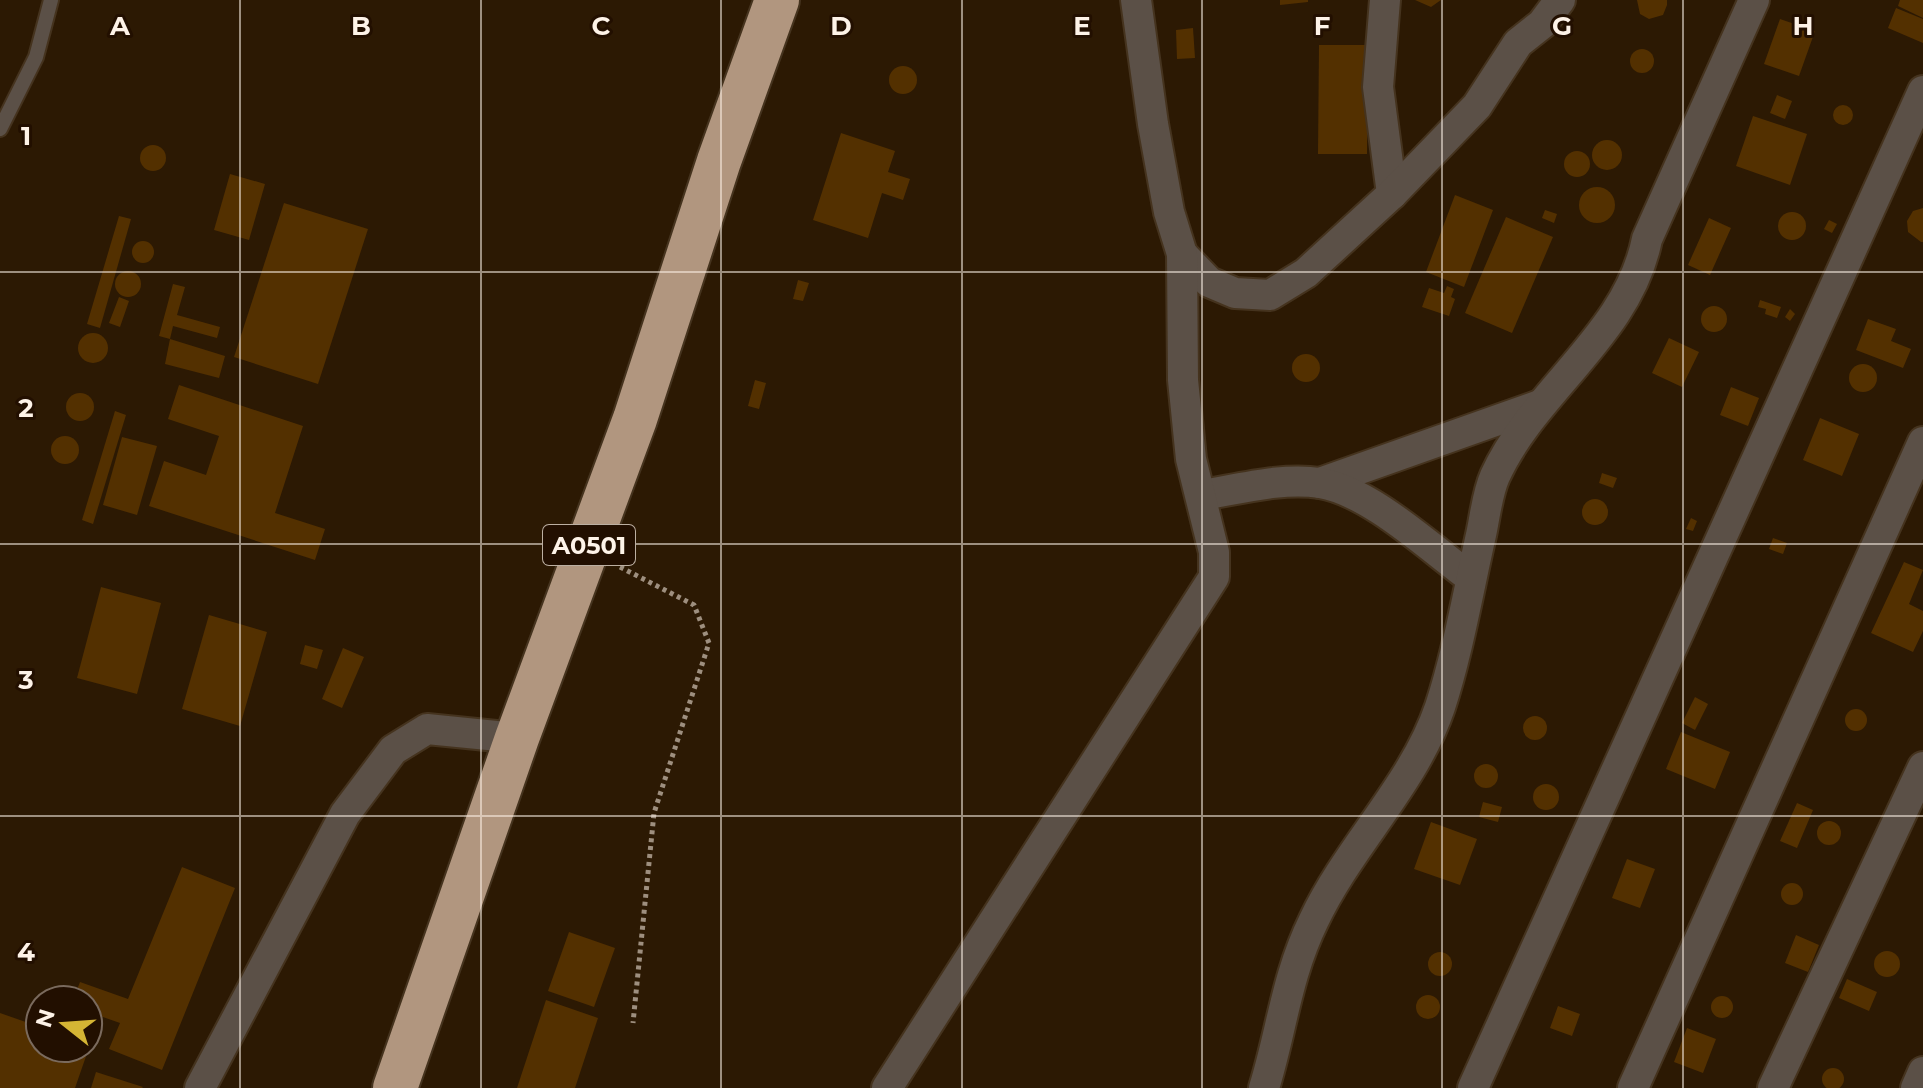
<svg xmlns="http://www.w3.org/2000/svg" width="1923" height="1088" font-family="Montserrat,sans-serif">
<rect width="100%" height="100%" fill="#2c1903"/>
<!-- building -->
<g fill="#533000">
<polygon points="1280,0 1308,0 1308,2 1280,5"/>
<polygon points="1415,0 1441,0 1431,7"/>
<polygon points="1637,0 1667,0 1667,5 1663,15 1649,19 1640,14"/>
<polygon points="1900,0 1923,0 1923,18 1898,6"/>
<polygon points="1896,8 1923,19 1923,43 1888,28"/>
<polygon points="1780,19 1815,31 1799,76 1764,64"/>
<polygon points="1193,28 1195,58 1177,59 1176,30"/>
<polygon points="1319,45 1368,45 1367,154 1318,154"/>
<circle cx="1642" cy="61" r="12"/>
<circle cx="903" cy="80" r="14"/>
<polygon points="1777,95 1792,101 1785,119 1770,113"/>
<circle cx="1843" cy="115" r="10"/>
<polygon points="1753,116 1807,134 1790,185 1736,166"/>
<polygon points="841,133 895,151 888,172 910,179 903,200 882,193 868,238 813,220"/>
<circle cx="1607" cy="155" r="15"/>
<circle cx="153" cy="158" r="13"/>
<circle cx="1577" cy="164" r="13"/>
<polygon points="230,174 265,184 249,240 214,230"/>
<circle cx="1597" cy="205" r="18"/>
<polygon points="1455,195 1493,210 1464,287 1426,272"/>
<polygon points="284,203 368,229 318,384 234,357"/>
<polygon points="1923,208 1923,242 1921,242 1908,232 1907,221 1913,211"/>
<polygon points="1545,210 1557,214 1554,223 1542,218"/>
<circle cx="1792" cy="226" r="14"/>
<polygon points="119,216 131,219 100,328 87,324"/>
<polygon points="1506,217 1553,237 1512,333 1465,313"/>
<polygon points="1709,218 1731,228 1710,275 1688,265"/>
<polygon points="1829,220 1837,224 1832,233 1824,229"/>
<circle cx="143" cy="252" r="11"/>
<circle cx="128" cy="284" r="13"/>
<polygon points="798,280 809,283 803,301 793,299"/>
<polygon points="173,284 185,287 177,315 220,327 217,338 173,326 170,339 159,336"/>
<polygon points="1447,286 1454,289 1451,297 1455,299 1449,316 1422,307 1429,288 1444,293"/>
<polygon points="119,297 129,301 120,327 109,323"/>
<polygon points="1760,300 1781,307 1777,318 1765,314 1766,309 1758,307"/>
<circle cx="1714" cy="319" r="13"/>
<polygon points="1790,309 1795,314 1790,321 1785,317"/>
<polygon points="1868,319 1896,329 1891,341 1911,349 1903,368 1856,350"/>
<circle cx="93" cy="348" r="15"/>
<polygon points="1669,338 1699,352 1682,387 1652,373"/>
<polygon points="170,339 225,356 219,378 165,364"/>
<circle cx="1306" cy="368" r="14"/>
<circle cx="1863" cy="378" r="14"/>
<polygon points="755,380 766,383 759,409 748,406"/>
<polygon points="179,385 303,426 275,513 325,529 315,560 149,506 164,461 206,475 219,436 168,419"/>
<polygon points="1731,387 1759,398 1748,426 1720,415"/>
<circle cx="80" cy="407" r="14"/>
<polygon points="115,411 126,415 93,524 82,520"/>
<polygon points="1820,418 1859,434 1842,476 1803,460"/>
<circle cx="65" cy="450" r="14"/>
<polygon points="122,437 157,446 137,515 103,505"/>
<polygon points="1602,473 1617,478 1613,488 1599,483"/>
<circle cx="1595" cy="512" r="13"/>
<polygon points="1691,518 1697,521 1693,531 1686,529"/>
<polygon points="1773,538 1787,543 1783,554 1769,549"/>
<polygon points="1904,562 1923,570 1909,604 1923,611 1923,631 1913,652 1871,633"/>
<polygon points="101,587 161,603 137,694 77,678"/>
<polygon points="209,615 267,632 240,726 182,709"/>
<polygon points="305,645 323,650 317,669 300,664"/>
<polygon points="343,648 364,657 342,708 322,699"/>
<polygon points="1695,697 1708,704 1695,730 1682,723"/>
<circle cx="1856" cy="720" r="11"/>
<circle cx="1535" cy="728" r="12"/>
<polygon points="1681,732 1730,752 1715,789 1666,769"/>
<circle cx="1486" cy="776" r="12"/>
<circle cx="1546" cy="797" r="13"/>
<polygon points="1483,802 1502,807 1498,822 1479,817"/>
<polygon points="1797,803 1813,810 1797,848 1780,841"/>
<circle cx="1829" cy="833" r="12"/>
<polygon points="1431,822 1477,839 1460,885 1414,869"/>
<polygon points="1627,859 1655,869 1640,908 1612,898"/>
<polygon points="182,867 235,888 162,1070 109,1049 120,1023 100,1016 75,1088 0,1088 0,1013 40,1027 40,1048 88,1048 88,1000 73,1000 80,982 128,999"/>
<circle cx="1792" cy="894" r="11"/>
<polygon points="569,932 615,948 594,1007 548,991"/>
<polygon points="1796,935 1819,945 1808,972 1785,963"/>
<circle cx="1887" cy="964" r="13"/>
<circle cx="1440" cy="964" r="12"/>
<polygon points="1847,979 1877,992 1869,1011 1839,998"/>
<circle cx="1428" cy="1007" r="12"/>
<circle cx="1722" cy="1007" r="11"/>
<polygon points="546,1000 598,1018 575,1088 517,1088"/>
<polygon points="1558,1006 1580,1014 1572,1036 1550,1028"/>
<polygon points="1687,1028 1716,1039 1703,1073 1674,1062"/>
<circle cx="1833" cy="1079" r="11"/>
<polygon points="96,1072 143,1087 142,1088 91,1088"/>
</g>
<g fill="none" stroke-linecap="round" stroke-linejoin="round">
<!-- lane casing -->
<g stroke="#45331e" stroke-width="18">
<polyline id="lane" points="0,129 36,57 51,0"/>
</g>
<!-- street casing -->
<g stroke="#45331e" stroke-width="34">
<g id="street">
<polyline points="1385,0 1378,87 1392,194"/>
<polyline points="1182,254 1209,282 1235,293 1270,295 1306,273 1392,194 1477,106 1518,43 1542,24 1560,0"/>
<polyline points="1320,483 1540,405"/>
<path d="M1202 495C1239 489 1283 477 1320 483 1370 491 1430 548 1471 578"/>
<polyline points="200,1088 345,814 393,750 427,729 517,738"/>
<polyline points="887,1088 1214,577 1214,552 1191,459 1183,380 1182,254 1169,212 1153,124 1136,0"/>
<path d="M1264 1088C1282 1030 1286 977 1314 920 1349 846 1414 784 1440 707 1458 652 1468 592 1481 535 1485 517 1487 494 1495 476 1534 390 1628 335 1647 239L1754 0"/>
<polyline points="1473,1088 1923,91"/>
<polyline points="1633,1088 1923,442"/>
<polyline points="1773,1088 1923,767"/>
<polyline points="1916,1088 1923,1072"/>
</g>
</g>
<!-- highway casing -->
<g stroke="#45331e" stroke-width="48">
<polyline id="highway" points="395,1088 517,738 635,419 719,161 777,0"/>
</g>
<!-- path -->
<polyline stroke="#9e8f7f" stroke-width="5" stroke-dasharray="4 4" stroke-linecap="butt" points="620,567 694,605 709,643 654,813 633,1023"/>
<!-- lane -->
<use href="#lane" stroke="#5b5047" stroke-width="14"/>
<!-- street -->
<use href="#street" stroke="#5b5047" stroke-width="30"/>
<!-- highway -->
<use href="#highway" stroke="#b1967f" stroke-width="44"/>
</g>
<!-- grid -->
<path fill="none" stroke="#fef3e8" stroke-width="2" stroke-opacity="0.55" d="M240 0V1088M481 0V1088M721 0V1088M962 0V1088M1202 0V1088M1442 0V1088M1683 0V1088M0 272H1923M0 544H1923M0 816H1923"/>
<g text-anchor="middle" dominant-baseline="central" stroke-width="6" stroke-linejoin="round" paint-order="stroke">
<!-- shield labels -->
<rect fill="#220f00" stroke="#bcafa2" stroke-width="2" x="543" y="525" width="92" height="40" rx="6"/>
<g font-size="24" font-weight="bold" fill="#fef3e8">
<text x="589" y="545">A0501</text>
</g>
</g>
<g font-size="26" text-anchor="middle" font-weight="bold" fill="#fef3e8" stroke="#220f00" stroke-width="6" stroke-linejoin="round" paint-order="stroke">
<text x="120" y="35">A</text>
<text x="361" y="35">B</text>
<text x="601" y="35">C</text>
<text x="841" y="35">D</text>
<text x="1082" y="35">E</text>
<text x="1322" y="35">F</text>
<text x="1562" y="35">G</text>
<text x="1803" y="35">H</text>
<text x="26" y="145">1</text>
<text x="26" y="417">2</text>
<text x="26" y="689">3</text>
<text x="26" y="961">4</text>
</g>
<!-- north arrow -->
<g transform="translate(64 1024) rotate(287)"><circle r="38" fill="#220f00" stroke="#7a6a5d" stroke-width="2"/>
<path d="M0-6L14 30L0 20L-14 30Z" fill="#d5b534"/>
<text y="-12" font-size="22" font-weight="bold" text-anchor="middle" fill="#fef3e8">N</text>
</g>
</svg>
